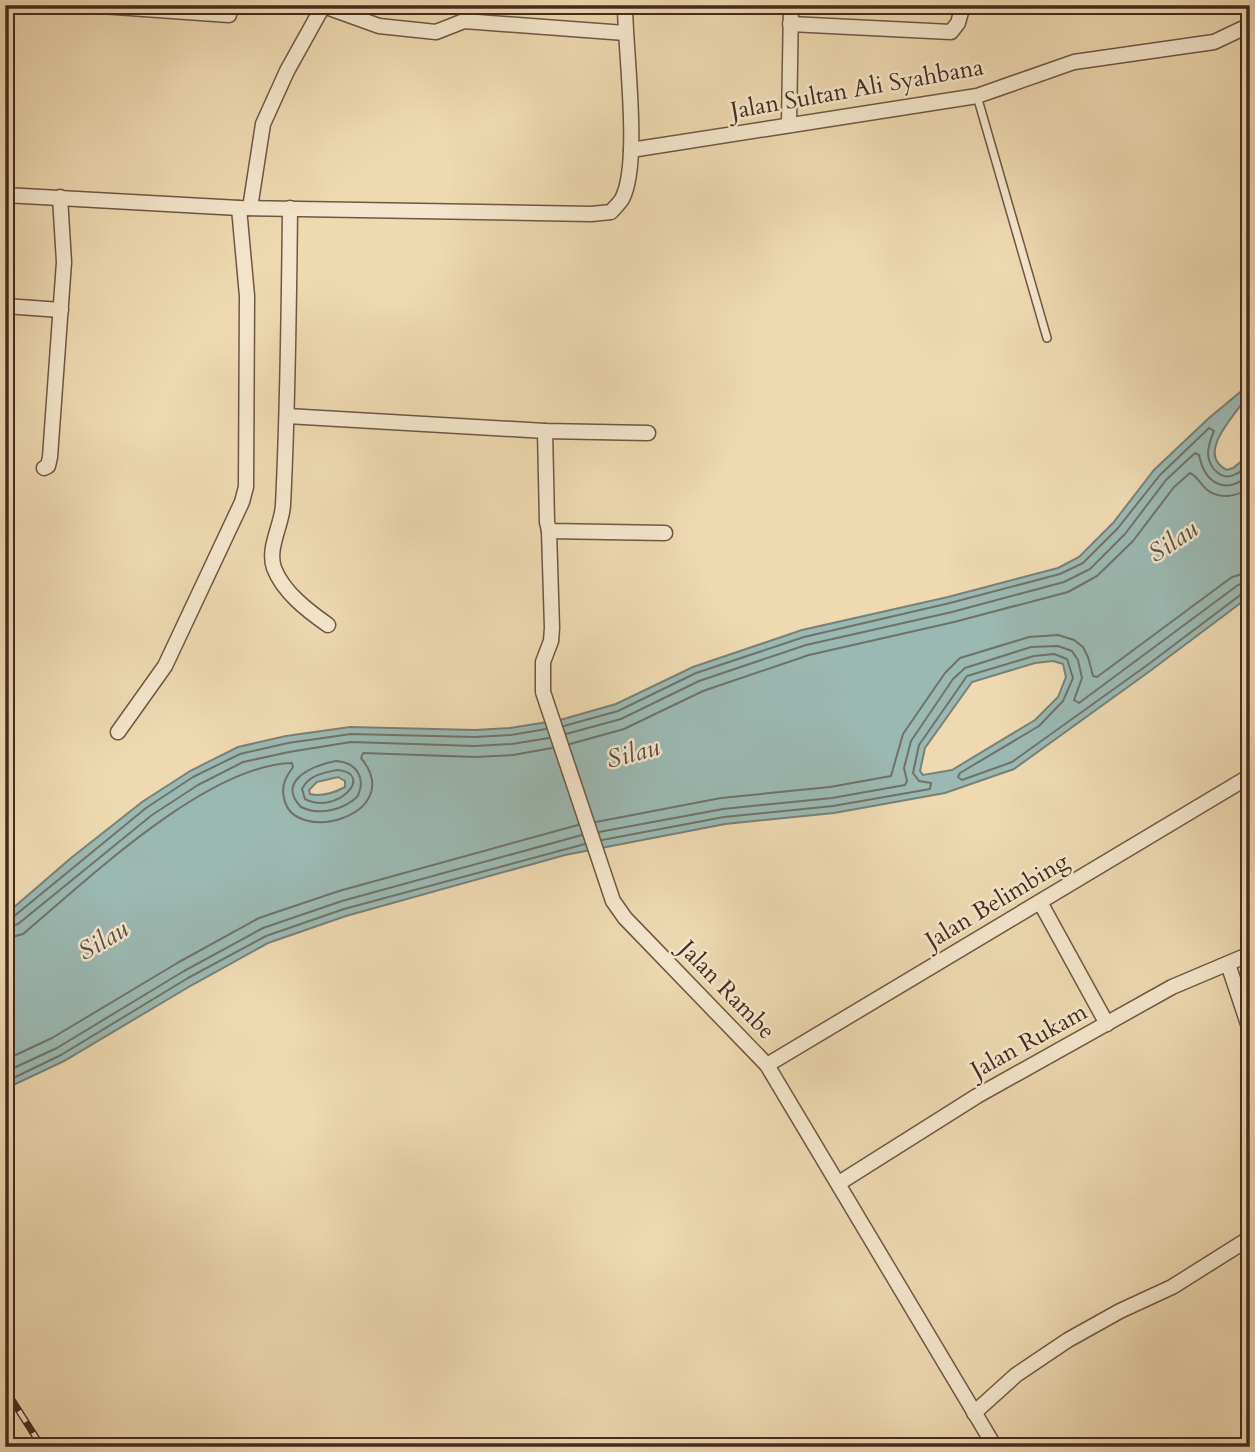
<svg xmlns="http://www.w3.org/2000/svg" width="1255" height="1452" font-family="Cardo,serif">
<rect width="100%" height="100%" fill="#eed9b1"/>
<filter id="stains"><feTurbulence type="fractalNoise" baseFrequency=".00286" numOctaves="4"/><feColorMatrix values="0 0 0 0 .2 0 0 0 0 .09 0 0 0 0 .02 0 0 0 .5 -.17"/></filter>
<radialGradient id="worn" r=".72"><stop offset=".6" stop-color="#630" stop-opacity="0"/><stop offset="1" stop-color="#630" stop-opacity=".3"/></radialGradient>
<!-- water -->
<path fill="#9bb9b3" stroke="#798077" stroke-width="2" fill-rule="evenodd" d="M1250 384C1250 387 1250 391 1249 394 1239 411 1193 454 1227 470L1233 468 1250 454V596L1150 671 1014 769 945 793 834 813 725 824 565 855 346 916 268 943 192 985 64 1061 5 1089V915L71 858 142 802 190 771 238 747 286 736 350 727 475 730 510 728 560 720 616 704 693 667 802 630 948 597 1058 568 1079 557 1113 523 1154 470 1209 418ZM1053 661 1063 664 1066 677 1058 697 1035 720 952 770 923 775 920 771 925 748 972 682 1035 663ZM338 777 345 781V787C334 793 323 797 310 794L309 790 317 782Z"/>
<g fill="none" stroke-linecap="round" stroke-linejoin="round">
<!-- shore -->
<g stroke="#707268" stroke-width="2">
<path d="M564 726 618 711 696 673 804 637 950 603 1060 574 1083 563 1118 528 1160 475 1209 428 1214 431C1211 438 1208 446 1208 454 1209 468 1222 482 1236 474 1241 472 1245 466 1250 463"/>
<path d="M566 734 621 719 699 681 806 645 952 612 1064 582 1090 569 1125 534 1166 480 1195 453 1199 455C1205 484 1226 496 1250 474"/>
<path d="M570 744 624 729 703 691 809 655 954 622 1068 592 1097 576 1133 541 1174 487 1190 473C1197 476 1200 483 1206 489 1219 500 1236 497 1250 488"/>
<path d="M336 761C356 762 367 778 357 797 343 810 319 816 301 807 275 780 315 765 336 761Z"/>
<path d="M337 770C376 773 337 816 305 799L302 789C309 775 323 773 337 770Z"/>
<polyline points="596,822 721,798 830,787 891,776 903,734 945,673 960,658 1029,637 1058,635 1074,640 1083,647 1088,657 1093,676 1097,677 1232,577 1250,572"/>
<polyline points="599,832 723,809 832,798 905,785 907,781 904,768 911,741 953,679 965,668 1031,647 1058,646 1072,651 1078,660 1082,678 1074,700 1079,703 1238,585 1250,582"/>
<polyline points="602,840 724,817 833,806 930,789 931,783 919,781 913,773 919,745 967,676 1034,656 1054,654 1067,659 1073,678 1063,701 1039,726 960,773 958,777 962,780 1012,762 1146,666 1243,593 1250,591"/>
<polyline points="5,919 13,917 146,808 193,777 240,754 288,743 351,734 475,737 511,735 546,729"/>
<polyline points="5,928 18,924 152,815 198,785 243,762 289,752 351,742 475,746 512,744 549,738"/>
<path d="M5 939 23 934C87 880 207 765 292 763L293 767C286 777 281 785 284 798 293 847 408 815 361 758L363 753 475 757 513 755 552 748"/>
<polyline points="5,1060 52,1038 179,962 259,918 339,891 578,825"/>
<polyline points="5,1072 57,1048 184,971 263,928 342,901 582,835"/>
<polyline points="5,1082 61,1055 188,978 266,936 344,909 585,844"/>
</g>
<!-- service casing -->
<g stroke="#705643" stroke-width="10">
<polyline id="service" points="977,96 1047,338"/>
</g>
<!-- minor casing -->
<g stroke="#705643" stroke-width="17">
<g id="minor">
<polyline points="87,5 229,15"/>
<polyline points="790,24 951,32 958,23 963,5"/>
<polyline points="789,124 791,5"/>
<polyline points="631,150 977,96 1074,62 1214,42 1250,25"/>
<path d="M5 195 239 208 591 214 611 212C614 208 619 204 622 199 641 164 625 50 625 5"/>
<polyline points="250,208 263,124 287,71 322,8 329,8 379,26 436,32 464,21 625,33"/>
<path d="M290 208C289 307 288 406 283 505 282 525 267 548 274 568 283 592 308 611 328 625"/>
<polyline points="5,306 61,310"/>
<polyline points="287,416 545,431 648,433"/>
<polyline points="545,431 547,522 549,531 665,533"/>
<polyline points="44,468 48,466 50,457 64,262 60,197"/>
<polyline points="549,531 552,628 551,641 543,662 543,692 613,901 625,918 767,1065 995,1447"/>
<polyline points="118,732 165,666 242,502 246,487 247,296 239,208"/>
<polyline points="1040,902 1107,1024"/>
<polyline points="1228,964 1250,1030"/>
<polyline points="767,1065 1250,776"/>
<polyline points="839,1183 977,1096 1172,987 1250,954"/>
<polyline points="974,1413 1016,1375 1068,1340 1120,1311 1172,1287 1250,1238"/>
</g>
</g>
<!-- service -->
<use href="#service" stroke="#f4e6cc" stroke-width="7"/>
<!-- minor -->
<use href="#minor" stroke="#f4e6cc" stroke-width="14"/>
<!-- rail casing -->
<g stroke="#462a1e" stroke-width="7">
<polyline id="rail" points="5,1389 42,1447"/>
</g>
<!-- rail -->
<use href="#rail" stroke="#f4e6cc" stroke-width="4.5" stroke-dasharray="13" stroke-linecap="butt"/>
</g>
<g text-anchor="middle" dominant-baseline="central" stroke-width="5" stroke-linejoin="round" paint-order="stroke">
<!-- street labels -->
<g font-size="24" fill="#462a1e" stroke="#f4e6cc">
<text transform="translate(857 89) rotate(-10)">Jalan Sultan Ali Syahbana</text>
<text transform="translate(997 901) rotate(-31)">Jalan Belimbing</text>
<text transform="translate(727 990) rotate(46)">Jalan Rambe</text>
<text transform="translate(1029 1041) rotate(-29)">Jalan Rukam</text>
</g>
<!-- water labels -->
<g font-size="26" font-style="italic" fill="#5b4e43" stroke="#f4e6cc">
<text transform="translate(1173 541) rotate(-34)">Silau</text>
<text transform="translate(633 753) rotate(-15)">Silau</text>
<text transform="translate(103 940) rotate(-31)">Silau</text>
</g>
</g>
<!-- margin -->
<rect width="1255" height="1452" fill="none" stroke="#eed9b1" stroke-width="28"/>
<rect x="7" y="7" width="1241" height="1438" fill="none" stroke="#462a1e" stroke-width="3.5"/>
<rect x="14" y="14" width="1227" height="1424" fill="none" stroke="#462a1e" stroke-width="2"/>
<rect width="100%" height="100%" filter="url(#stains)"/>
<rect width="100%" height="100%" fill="url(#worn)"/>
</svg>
